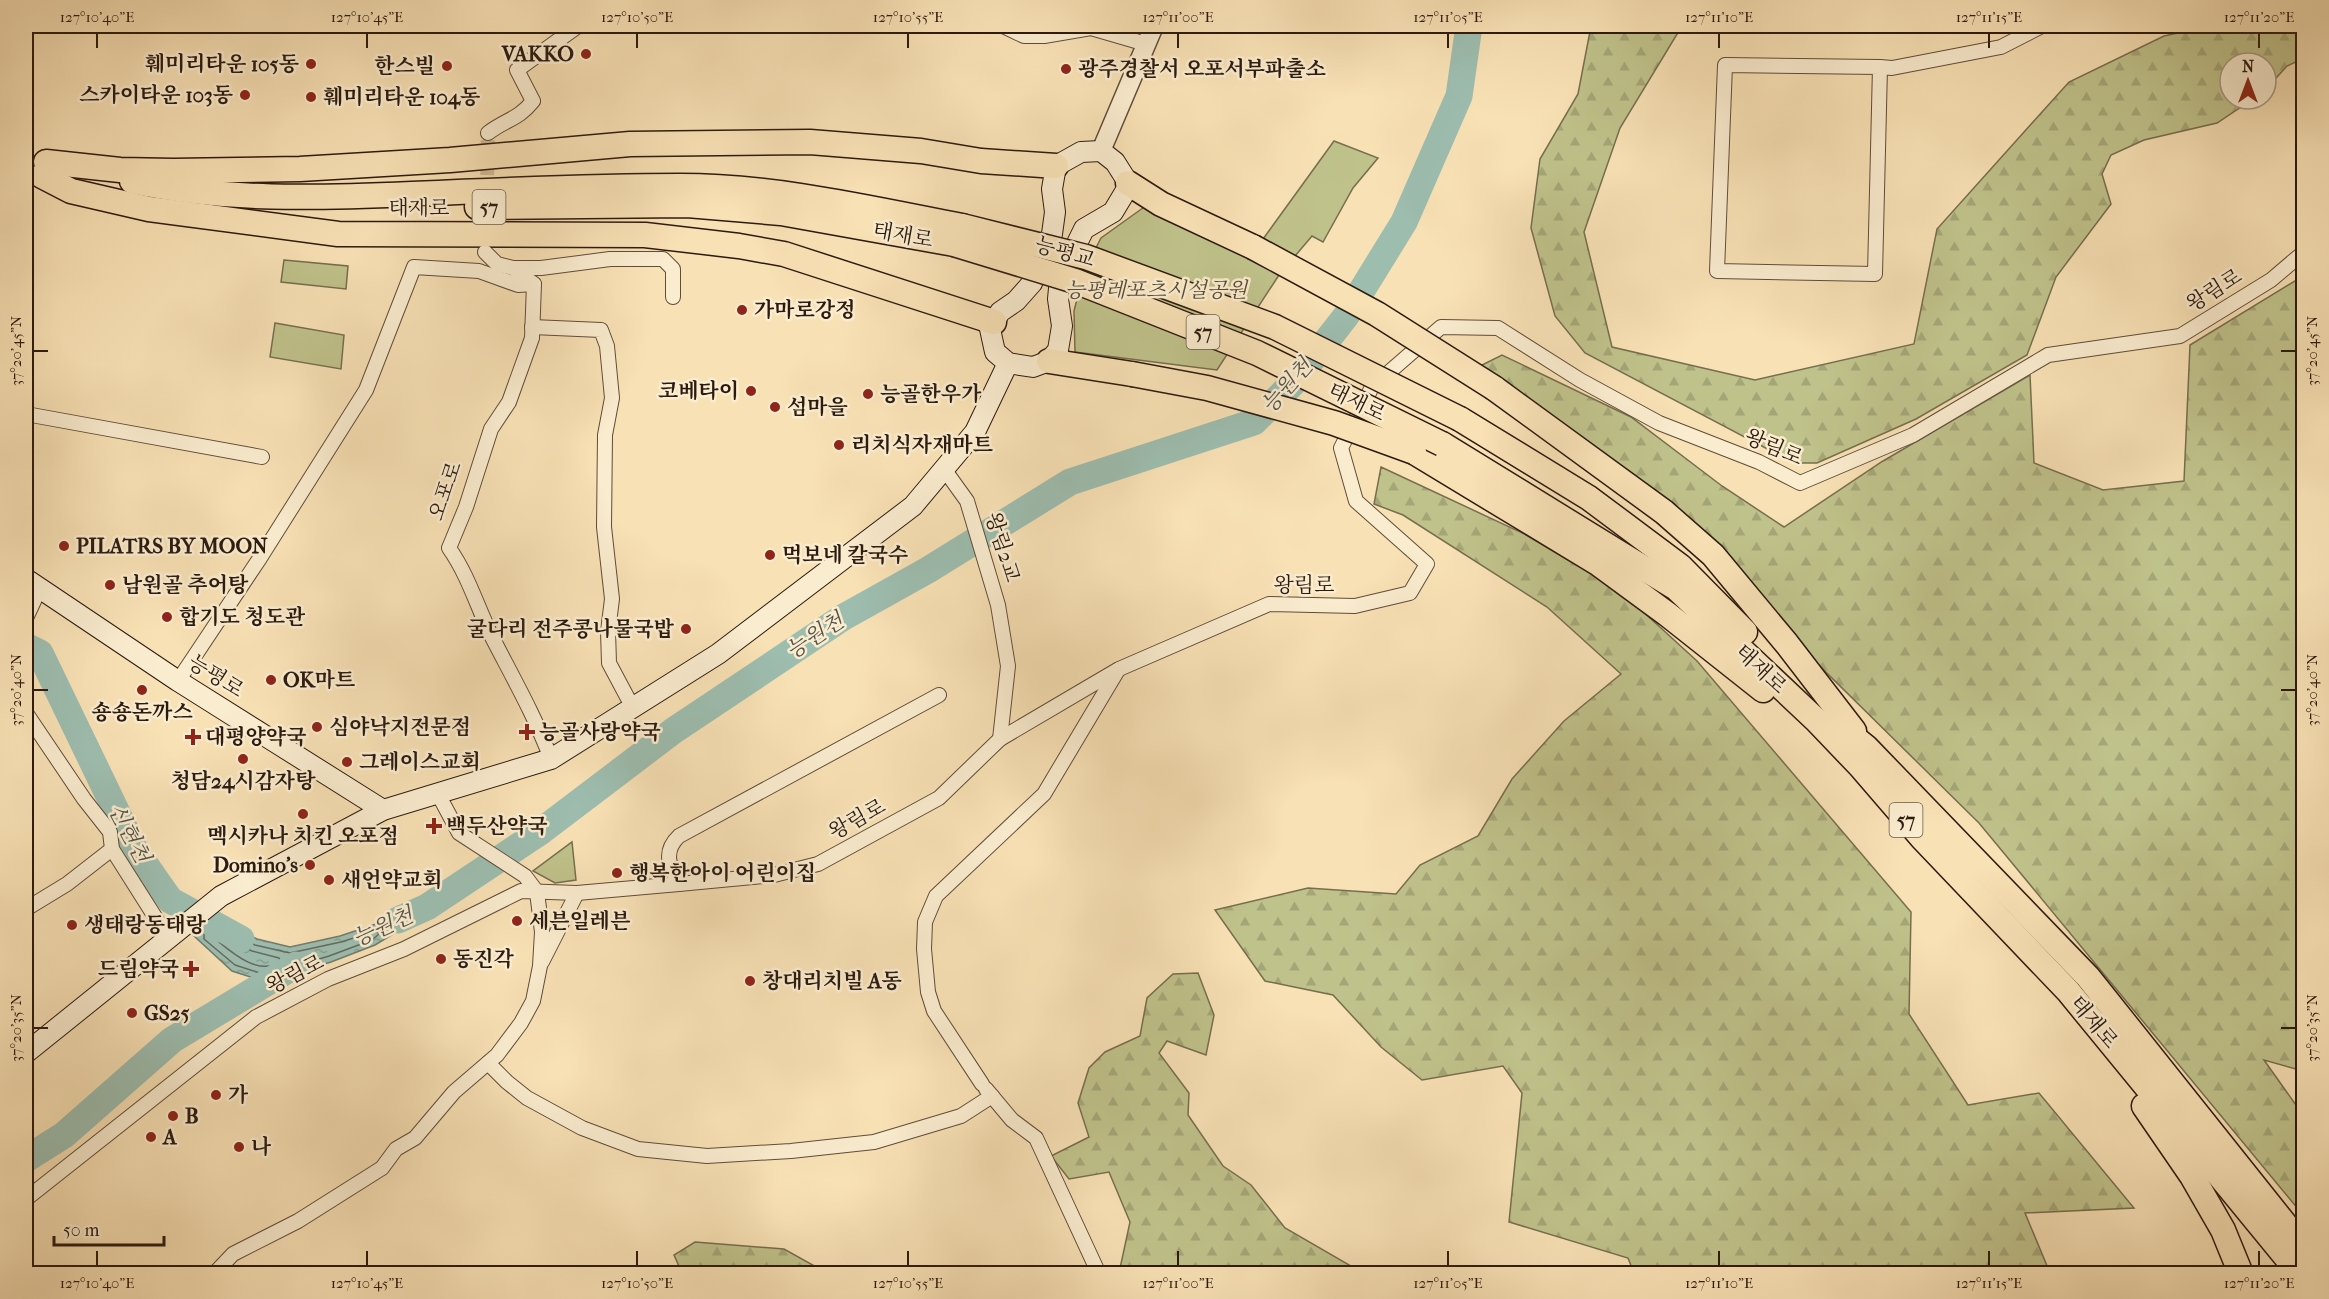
<svg xmlns="http://www.w3.org/2000/svg" width="2329" height="1299" font-family="'IM FELL French Canon','Noto Serif KR',serif">
<defs>
<pattern id="grass-dots" width="8" height="8" patternUnits="userSpaceOnUse" patternTransform="scale(1.5)"><rect width="8" height="8" fill="#c0c28b"/><path d="M2 2h.1M6 6h.1" fill="none" stroke="#a5a677" stroke-width="1.8" stroke-linecap="round"/></pattern>
<pattern id="forest-firs" width="22" height="20" patternUnits="userSpaceOnUse" patternTransform="scale(1.5)"><rect width="22" height="20" fill="#c0c28b"/><path d="M5 1l3.5 6h-7zM16 11l3.5 6h-7z" fill="#a5a677"/></pattern>
<pattern id="water-ripples" width="26" height="14" patternUnits="userSpaceOnUse" patternTransform="scale(1.5)"><rect width="26" height="14" fill="#9dbdaf"/><path d="M2 4q2-2 4 0t4 0M15 11q2-2 4 0t4 0" fill="none" stroke="#87a296"/></pattern>
</defs>
<rect width="100%" height="100%" fill="#f8e1b5"/>
<filter id="stains"><feTurbulence type="fractalNoise" baseFrequency=".00333" numOctaves="4"/><feColorMatrix values="0 0 0 0 .2 0 0 0 0 .09 0 0 0 0 .02 0 0 0 .5 -.17"/></filter>
<radialGradient id="worn" r=".72"><stop offset=".6" stop-color="#630" stop-opacity="0"/><stop offset="1" stop-color="#630" stop-opacity=".3"/></radialGradient>
<!-- grass -->
<polygon fill="url(#grass-dots)" stroke="#766e4e" stroke-width="1.5" points="26,647 40,653 75,730 62,704 32,665 26,662"/>
<!-- forest -->
<g fill="url(#forest-firs)" stroke="#766e4e" stroke-width="1.5">
<polygon points="1591,26 1682,26 1620,128 1584,232 1612,347 1755,380 1914,344 1937,229 2069,82 2164,36 2209,26 2303,26 2304,58 2287,66 2266,89 2266,63 2230,63 2230,99 2253,99 2217,123 2144,140 2111,155 2102,174 2111,204 2056,277 2027,355 1916,419 1817,463 1794,463 1585,353 1555,316 1531,228 1540,159 1578,94"/>
<polygon points="2303,276 2303,1071 2264,1060 2303,1115 2303,1215 1979,823 1769,616 1480,366 1502,355 1631,417 1722,486 1784,527 1883,461 2030,375 2034,463 2103,490 2184,481 2190,345"/>
<polygon points="1381,467 1593,566 1697,661 1911,912 1909,1014 1968,1105 2039,1093 2134,1208 2025,1213 2050,1273 1634,1273 1628,1258 1509,1222 1522,1093 1503,1066 1422,1080 1381,1047 1333,995 1265,981 1215,910 1308,888 1396,894 1420,865 1478,836 1512,779 1564,721 1621,674 1547,607 1403,515 1374,504"/>
<polygon points="1198,973 1214,1015 1206,1055 1167,1041 1159,1053 1189,1093 1188,1115 1223,1166 1251,1185 1285,1228 1363,1273 1119,1273 1130,1222 1109,1172 1069,1179 1051,1156 1089,1137 1078,1103 1089,1068 1105,1052 1140,1036 1147,998 1173,974"/>
<polygon points="695,1242 784,1249 827,1273 682,1273 674,1255"/>
</g>
<!-- park -->
<g fill="#c0c28b" stroke="#766e4e" stroke-width="1.5">
<polygon points="1334,141 1378,158 1353,188 1323,242 1312,236 1279,275 1217,370 1075,352 1074,311 1084,271 1101,238 1147,205 1250,257"/>
<polygon points="284,260 348,266 346,289 281,282"/>
<polygon points="275,323 344,335 341,369 270,357"/>
<polygon points="572,842 576,880 555,883 533,871"/>
</g>
<!-- water -->
<g fill="url(#water-ripples)" stroke="#707c6f" stroke-width="1.5">
<polygon points="455,888 423,916 375,945 331,962 266,982 232,971 193,935 215,918 257,939 290,947 340,936 427,907"/>
<polygon points="164,892 171,893 188,904 175,912 166,899"/>
</g>
<g fill="none" stroke-linecap="round" stroke-linejoin="round">
<!-- shore -->
<g stroke="#646c60" stroke-width="1.5">
<polygon points="215,926 255,945 290,953 341,942 376,931 379,934 372,940 329,956 266,975 235,965 204,939 204,934"/>
<path d="M219 937H222L252 951 279 958 281 962C259 975 236 956 219 942Z"/>
</g>
<!-- river -->
<g stroke="#9dbdaf" stroke-width="27">
<polyline points="26,646 40,653 135,850 170,900 241,939"/>
<polyline points="398,920 427,907 540,832 673,731 842,618 928,570 1070,482 1254,422 1296,380 1346,316 1404,222 1459,96 1469,26"/>
<polyline points="26,1159 64,1135 172,1040 296,965"/>
</g>
<!-- minor-tunnel -->
<polyline stroke="#cfb994" stroke-width="14" stroke-dasharray="14 7" stroke-linecap="butt" points="486,238 488,133"/>
<!-- minor casing -->
<g stroke="#5f4c39" stroke-width="16">
<g id="minor">
<polyline points="1003,26 1024,36 1044,36 1091,28 1146,44"/>
<polyline points="1880,67 1875,274 1717,271 1725,65 1880,67 1892,68 2001,47 2042,26"/>
<path d="M488 133C506 119 518 120 533 101L517 70 578 26"/>
<path d="M485 252 497 264 513 268 534 284 532 338 509 402 491 429 466 507 449 548C468 575 477 606 491 635 512 676 535 716 551 759"/>
<polyline points="513,268 541,268 610,259 663,259 673,269 673,297"/>
<polyline points="532,327 601,330 607,346 612,398 605,435 604,527 612,599 608,631 609,663 633,708"/>
<polyline points="26,414 262,457"/>
<polyline points="944,469 967,501 998,605 1008,666 1000,739"/>
<polyline points="26,618 40,588"/>
<polyline points="178,681 260,558 366,390 414,267 479,271 518,285 534,284"/>
<polyline points="26,713 84,799 110,832 112,849"/>
<path d="M679 884C670 867 662 852 679 836L939 695"/>
<polyline points="26,909 67,884 112,849 169,939"/>
<polyline points="542,962 577,893"/>
<polyline points="488,1063 507,1082 527,1098 582,1128 638,1149 707,1156 791,1151 874,1142 961,1116 992,1096"/>
<polyline points="982,1084 934,1011 928,992 924,949 925,922 936,896 1044,794 1118,670"/>
<polyline points="986,1089 1012,1120 1036,1138 1099,1274"/>
<polyline points="26,1199 256,1017 328,979 404,949 521,891 577,893 679,884 774,875 818,864 939,798 1000,739 1119,669 1269,604 1355,606 1410,593 1427,564 1356,501 1341,448 1372,387 1441,327 1498,328 1580,380 1659,423 1759,462 1800,483 1913,435 2048,355 2180,336 2271,280 2304,252"/>
<polyline points="214,1274 233,1254 298,1221 382,1168 396,1149 415,1138 454,1092 497,1055 521,1023 533,1001 540,966 542,932 537,892 525,876 459,833 438,794"/>
</g>
</g>
<!-- tertiary casing -->
<g stroke="#5f4c39" stroke-width="21">
<polyline id="tertiary" points="1101,151 1154,26"/>
</g>
<!-- secondary casing -->
<g stroke="#2c1a10" stroke-width="22">
<g id="secondary">
<polygon points="1101,151 1115,162 1127,181 1128,187 1113,212 1084,229 1060,278 1058,299 1062,326 1058,350 1049,361 1033,367 1008,363 995,352 990,329 1000,312 1016,301 1032,283 1052,234 1055,212 1052,189 1056,166 1081,152"/>
<polyline points="26,579 178,681 383,810"/>
<polyline points="26,1053 221,896 383,810 551,759 718,654 913,506 975,432 1008,363"/>
</g>
</g>
<!-- trunk casing -->
<g stroke="#2c1a10" stroke-width="27">
<g id="trunk">
<polyline points="46,162 120,170 173,171 300,169 450,160 630,144 810,142 921,151 981,161 1056,166"/>
<polyline points="42,176 71,191 149,209 338,234 645,235 739,246 784,254 994,322"/>
<path d="M132 181C225 201 318 198 412 194 501 190 590 186 680 186 775 186 869 208 962 226"/>
<polyline points="1128,183 1161,204 1253,247"/>
<polyline points="477,207 687,205 781,213 954,244"/>
<polyline points="1049,361 1132,374"/>
<polyline points="1494,388 1664,512 1713,555 1787,644 1854,731"/>
<polyline points="1460,419 1589,498 1680,566 1745,632"/>
<polyline points="1442,444 1676,588 1816,720 1860,766 1922,838 2068,991 2300,1274"/>
<polyline points="1414,452 1599,564 1667,614 1763,690"/>
<polyline points="1835,722 1866,747 2088,977 2304,1248"/>
<polyline points="2144,1106 2192,1176 2223,1230 2241,1274"/>
</g>
</g>
<!-- minor -->
<use href="#minor" stroke="#faeccf" stroke-width="14"/>
<!-- tertiary -->
<use href="#tertiary" stroke="#faeccf" stroke-width="18"/>
<!-- secondary -->
<use href="#secondary" stroke="#faeccf" stroke-width="20"/>
<!-- trunk -->
<use href="#trunk" stroke="#f8e1b5" stroke-width="24"/>
<!-- trunk-bridge casing -->
<g stroke="#2c1a10" stroke-width="27" stroke-linecap="butt">
<g id="trunk-bridge">
<polyline points="962,226 1086,257 1275,327 1460,419"/>
<polyline points="954,244 1075,281 1257,353 1442,444"/>
<polyline points="1253,247 1377,314 1494,388"/>
<polyline points="1132,374 1207,388 1334,423 1414,452"/>
</g>
</g>
<!-- trunk-bridge -->
<use href="#trunk-bridge" stroke="#f8e1b5" stroke-width="24"/>
</g>
<!-- ticks -->
<path fill="none" stroke="#2c1a10" stroke-width="2" d="M97 33V48M367 33V48M637 33V48M908 33V48M1178 33V48M1448 33V48M1719 33V48M1989 33V48M2259 33V48M33 351H48M2281 351H2296M33 690H48M2281 690H2296M33 1028H48M2281 1028H2296M97 1251V1266M367 1251V1266M637 1251V1266M908 1251V1266M1178 1251V1266M1448 1251V1266M1719 1251V1266M1989 1251V1266M2259 1251V1266"/>
<!-- markers -->
<g fill="#8f2418" stroke="#faeccf" stroke-width="2">
<circle cx="586" cy="54" r="6"/>
<circle cx="311" cy="64" r="6"/>
<circle cx="447" cy="66" r="6"/>
<circle cx="1066" cy="69" r="6"/>
<circle cx="245" cy="95" r="6"/>
<circle cx="311" cy="97" r="6"/>
<circle cx="742" cy="310" r="6"/>
<circle cx="751" cy="391" r="6"/>
<circle cx="868" cy="394" r="6"/>
<circle cx="775" cy="407" r="6"/>
<circle cx="839" cy="445" r="6"/>
<circle cx="64" cy="546" r="6"/>
<circle cx="770" cy="555" r="6"/>
<circle cx="110" cy="585" r="6"/>
<circle cx="167" cy="617" r="6"/>
<circle cx="686" cy="629" r="6"/>
<circle cx="271" cy="680" r="6"/>
<circle cx="142" cy="690" r="6"/>
<circle cx="317" cy="727" r="6"/>
<path d="M524 723h6v6h6v6h-6v6h-6v-6h-6v-6h6z"/>
<path d="M190 728h6v6h6v6h-6v6h-6v-6h-6v-6h6z"/>
<circle cx="243" cy="759" r="6"/>
<circle cx="347" cy="762" r="6"/>
<circle cx="303" cy="814" r="6"/>
<path d="M431 817h6v6h6v6h-6v6h-6v-6h-6v-6h6z"/>
<circle cx="310" cy="865" r="6"/>
<circle cx="617" cy="873" r="6"/>
<circle cx="329" cy="880" r="6"/>
<circle cx="517" cy="921" r="6"/>
<circle cx="72" cy="925" r="6"/>
<circle cx="441" cy="959" r="6"/>
<path d="M188 960h6v6h6v6h-6v6h-6v-6h-6v-6h6z"/>
<circle cx="750" cy="981" r="6"/>
<circle cx="132" cy="1013" r="6"/>
<circle cx="216" cy="1095" r="6"/>
<circle cx="173" cy="1116" r="6"/>
<circle cx="151" cy="1137" r="6"/>
<circle cx="239" cy="1147" r="6"/>
</g>
<g text-anchor="middle" dominant-baseline="central" stroke-width="5" stroke-linejoin="round" paint-order="stroke">
<!-- shield labels -->
<g fill="#faeccf" stroke="#6a5949" stroke-width="1.5">
<rect x="472.5" y="190" width="33" height="34" rx="4.5"/>
<rect x="1186.5" y="315" width="33" height="34" rx="4.5"/>
<rect x="1889.5" y="803" width="33" height="34" rx="4.5"/>
</g>
<g font-size="20" font-weight="bold" fill="#2c1a10">
<text x="489" y="207">57</text>
<text x="1203" y="332">57</text>
<text x="1906" y="820">57</text>
</g>
<!-- poi labels -->
<g font-size="21" font-weight="bold" fill="#2c1a10" stroke="#faeccf" text-anchor="start">
<text x="574" y="54" text-anchor="end">VAKKO</text>
<text x="299" y="64" text-anchor="end">훼미리타운 105동</text>
<text x="435" y="66" text-anchor="end">한스빌</text>
<text x="1078" y="69">광주경찰서 오포서부파출소</text>
<text x="233" y="95" text-anchor="end">스카이타운 103동</text>
<text x="323" y="97">훼미리타운 104동</text>
<text x="754" y="310">가마로강정</text>
<text x="739" y="391" text-anchor="end">코베타이</text>
<text x="880" y="394">능골한우가</text>
<text x="787" y="407">섬마을</text>
<text x="851" y="445">리치식자재마트</text>
<text x="76" y="546">PILATRS BY MOON</text>
<text x="782" y="555">먹보네 칼국수</text>
<text x="122" y="585">남원골 추어탕</text>
<text x="179" y="617">합기도 청도관</text>
<text x="674" y="629" text-anchor="end">굴다리 전주콩나물국밥</text>
<text x="283" y="680">OK마트</text>
<text x="142" y="712" text-anchor="middle">숑숑돈까스</text>
<text x="329" y="727">심야낙지전문점</text>
<text x="539" y="732">능골사랑약국</text>
<text x="205" y="737">대평양약국</text>
<text x="359" y="762">그레이스교회</text>
<text x="243" y="781" text-anchor="middle">청담24시감자탕</text>
<text x="446" y="826">백두산약국</text>
<text x="303" y="836" text-anchor="middle">멕시카나 치킨 오포점</text>
<text x="298" y="865" text-anchor="end">Domino's</text>
<text x="629" y="873">행복한아이 어린이집</text>
<text x="341" y="880">새언약교회</text>
<text x="529" y="921">세븐일레븐</text>
<text x="84" y="925">생태랑동태랑</text>
<text x="453" y="959">동진각</text>
<text x="179" y="969" text-anchor="end">드림약국</text>
<text x="762" y="981">창대리치빌 A동</text>
<text x="144" y="1013">GS25</text>
<text x="228" y="1095">가</text>
<text x="185" y="1116">B</text>
<text x="163" y="1137">A</text>
<text x="251" y="1147">나</text>
</g>
<!-- street labels -->
<g font-size="21" fill="#2c1a10" stroke="#faeccf">
<text x="419" y="208">태재로</text>
<text transform="translate(903 235) rotate(10)">태재로</text>
<text transform="translate(1065 252) rotate(16)">능평교</text>
<text transform="translate(2214 290) rotate(-32)">왕림로</text>
<text transform="translate(1357 402) rotate(26)">태재로</text>
<text transform="translate(1774 447) rotate(23)">왕림로</text>
<text transform="translate(445 491) rotate(-71)">오포로</text>
<text transform="translate(1003 547) rotate(73)">왕림2교</text>
<text x="1304" y="585">왕림로</text>
<text transform="translate(1761 669) rotate(43)">태재로</text>
<text transform="translate(216 676) rotate(32)">능평로</text>
<text transform="translate(857 819) rotate(-29)">왕림로</text>
<text transform="translate(295 974) rotate(-27)">왕림로</text>
<text transform="translate(2094 1022) rotate(50)">태재로</text>
</g>
<!-- park labels -->
<g font-size="21" font-style="italic" fill="#584c35" stroke="#faeccf">
<text x="1156" y="290">능평레포츠시설공원</text>
</g>
<!-- water labels -->
<g font-size="22" font-style="italic" fill="#545348" stroke="#faeccf">
<text transform="translate(1287 386) rotate(-48)">능원천</text>
<text transform="translate(815 636) rotate(-33)">능원천</text>
<text transform="translate(129 833) rotate(62)">신현천</text>
<text transform="translate(383 927) rotate(-24)">능원천</text>
</g>
</g>
<!-- margin -->
<rect width="2329" height="1299" fill="none" stroke="#f8e1b5" stroke-width="66"/>
<!-- north arrow -->
<g transform="translate(2248 81)"><circle r="28" fill="#faeccf" stroke="#a89883" stroke-width="1.5"/>
<path d="M0-4.5L10 22L0 15L-10 22Z" fill="#8f2418"/>
<text y="-9" font-size="16" font-weight="bold" text-anchor="middle" fill="#2c1a10">N</text>
</g>
<!-- scale -->
<path d="M54 1236v9h110v-9" fill="none" stroke="#2c1a10" stroke-width="3"/>
<text x="63" y="1236" font-size="18" fill="#2c1a10" stroke="#faeccf" stroke-width="4.5" paint-order="stroke">50 m</text>
<rect x="33" y="33" width="2263" height="1233" fill="none" stroke="#2c1a10" stroke-width="2"/>
<g font-size="15" text-anchor="middle" fill="#2c1a10">
<text x="97" y="22">127°10'40"E</text>
<text x="367" y="22">127°10'45"E</text>
<text x="637" y="22">127°10'50"E</text>
<text x="908" y="22">127°10'55"E</text>
<text x="1178" y="22">127°11'00"E</text>
<text x="1448" y="22">127°11'05"E</text>
<text x="1719" y="22">127°11'10"E</text>
<text x="1989" y="22">127°11'15"E</text>
<text x="2259" y="22">127°11'20"E</text>
<text transform="translate(16 351) rotate(-90)" y="5">37°20'45"N</text>
<text transform="translate(2312 351) rotate(-90)" y="5">37°20'45"N</text>
<text transform="translate(16 690) rotate(-90)" y="5">37°20'40"N</text>
<text transform="translate(2312 690) rotate(-90)" y="5">37°20'40"N</text>
<text transform="translate(16 1028) rotate(-90)" y="5">37°20'35"N</text>
<text transform="translate(2312 1028) rotate(-90)" y="5">37°20'35"N</text>
<text x="97" y="1288">127°10'40"E</text>
<text x="367" y="1288">127°10'45"E</text>
<text x="637" y="1288">127°10'50"E</text>
<text x="908" y="1288">127°10'55"E</text>
<text x="1178" y="1288">127°11'00"E</text>
<text x="1448" y="1288">127°11'05"E</text>
<text x="1719" y="1288">127°11'10"E</text>
<text x="1989" y="1288">127°11'15"E</text>
<text x="2259" y="1288">127°11'20"E</text>
</g>
<rect width="100%" height="100%" filter="url(#stains)"/>
<rect width="100%" height="100%" fill="url(#worn)"/>
</svg>
